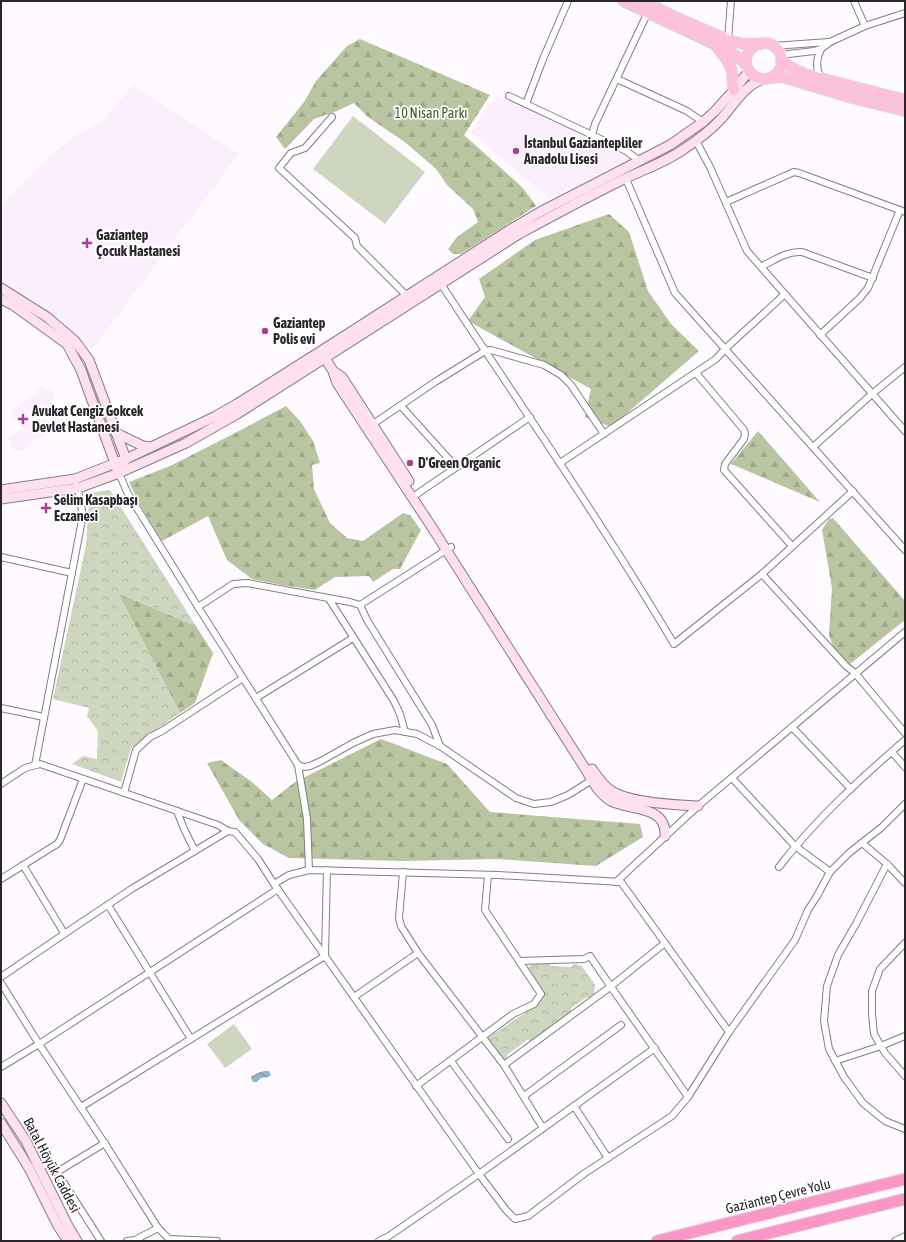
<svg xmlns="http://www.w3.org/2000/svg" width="906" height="1242" font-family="'Asap Condensed',sans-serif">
<defs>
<pattern id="forest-firs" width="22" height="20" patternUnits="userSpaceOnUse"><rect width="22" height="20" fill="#b9c4a0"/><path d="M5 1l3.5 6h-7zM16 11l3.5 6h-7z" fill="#9fa88a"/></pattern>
<pattern id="park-crowns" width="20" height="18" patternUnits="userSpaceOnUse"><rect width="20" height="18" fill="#cfd6c0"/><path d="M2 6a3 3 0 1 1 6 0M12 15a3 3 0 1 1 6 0" fill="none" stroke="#b2b8a5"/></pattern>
<pattern id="water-waves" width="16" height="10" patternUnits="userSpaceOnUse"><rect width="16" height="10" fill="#90b5cb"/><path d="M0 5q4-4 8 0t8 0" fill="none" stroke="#7693a5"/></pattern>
</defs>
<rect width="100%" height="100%" fill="#fefaff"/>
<!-- built -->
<g fill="#fbeefd">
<polygon points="133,85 239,154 92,350 59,318 1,280 1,205 48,157 75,136 102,122"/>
<polygon points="496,96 565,128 630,159 549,198 471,132"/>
<polygon points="43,386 46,391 51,389 56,397 51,401 64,422 55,427 41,403 26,412 33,425 45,419 51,431 27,445 28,447 22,451 21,449 16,452 10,444 11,443 8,438 23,429 17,419 13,420 10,414 14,412 12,409 37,394 36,391"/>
</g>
<!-- forest -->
<g fill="url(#forest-firs)">
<polygon points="360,39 490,95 464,135 523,188 536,206 461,254 453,254 448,249 457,237 478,222 473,209 448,186 436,169 406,143 368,117 354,103 337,111 314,119 285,149 276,137 304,102 316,81 347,46"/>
<polygon points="609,214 629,232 648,291 671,324 699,351 611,427 585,417 591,389 468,321 485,297 479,279 535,240"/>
<polygon points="286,406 300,421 313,441 320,463 312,465 314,489 330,523 347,538 363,541 403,513 410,515 421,530 400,569 393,569 373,582 369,576 335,577 315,590 282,585 252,579 227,560 208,516 162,541 139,503 129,482 170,466 241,430"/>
<polygon points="758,431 820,502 731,464"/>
<polygon points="833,518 905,601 905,620 850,664 834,649 829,635 832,588 822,530 829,519"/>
<polygon points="118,593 196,626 213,653 195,703 180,713"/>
<polygon points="381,739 447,764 490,812 640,824 643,837 596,866 497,859 400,861 289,858 263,844 239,820 207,763 221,760 252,782 272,800 295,782"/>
</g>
<!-- park -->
<g fill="url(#park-crowns)">
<polygon points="110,490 196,626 118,593 180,713 131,748 121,782 72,764 83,756 97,759 98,731 87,716 89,708 53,699 86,545 89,502 95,492"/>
<polygon points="549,963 551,966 571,967 574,964 582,966 595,985 594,995 590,998 587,997 571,1008 571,1012 531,1041 527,1040 507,1055 507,1058 502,1062 486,1039 540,1003 540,1000 525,969 533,964"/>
</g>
<!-- garden -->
<g fill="#cfd6c0">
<polygon points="353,116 425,172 385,224 313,169"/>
<polygon points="234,1024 252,1049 225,1068 207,1044"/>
</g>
<!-- water -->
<polygon fill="url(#water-waves)" points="265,1071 269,1071 271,1075 268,1077 261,1078 257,1082 253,1082 251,1078 252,1076 260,1072"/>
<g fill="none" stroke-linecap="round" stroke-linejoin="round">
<!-- street casing -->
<g stroke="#857c87" stroke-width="8">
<g id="street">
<polyline points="854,1 865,26"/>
<polyline points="728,40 731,1"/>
<polyline points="773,46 829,42"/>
<path d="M821 49C816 59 815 68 821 78"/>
<polyline points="780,55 814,51 821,49 830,42 865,26 905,13"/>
<polyline points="617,79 687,111 703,122"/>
<polyline points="509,96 626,151 640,161"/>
<polyline points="526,104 543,59 568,1"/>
<polyline points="332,117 305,148 291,153 279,168 355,238 357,246 409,298"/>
<polyline points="592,135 595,124 648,12"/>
<polyline points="696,141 710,167 747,251 905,431"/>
<polyline points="626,179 675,293 905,550"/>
<polyline points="726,202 794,172 799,173 905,212"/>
<path d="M762 266C775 260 787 251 802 252L873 278"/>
<path d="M441 284C519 403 601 521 674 644L762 574 853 491"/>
<polyline points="820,335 860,298 868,288 900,210"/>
<polyline points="696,373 744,430 745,434 744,439 725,464 724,470 792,546"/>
<polyline points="401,406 456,467"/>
<polyline points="373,424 435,382 485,351 491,350 544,365 561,375 571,385 604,434"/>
<polyline points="813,447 872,394 905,367"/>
<polyline points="560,463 716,359 725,349 785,294"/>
<polyline points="119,473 127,492 198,607 298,765 307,819 309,870"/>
<polyline points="417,494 530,417"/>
<polyline points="1,557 72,573"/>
<polyline points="762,574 846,666 855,673 905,733"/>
<polyline points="329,599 394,701 400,714 405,732"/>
<polyline points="360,605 451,547"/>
<polyline points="198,607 233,584 247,583 350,602 360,605 367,620 432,725 440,746"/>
<polyline points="256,698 353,638"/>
<polyline points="1,708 44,717"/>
<polyline points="792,727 851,789"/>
<polyline points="892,752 905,767"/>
<polyline points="35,765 83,515 77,485"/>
<polyline points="298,765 304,767 310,766 321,761 353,743 373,734 395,730 417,734 440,746 516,798 534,804 551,802 568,795 592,780"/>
<polyline points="732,778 795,846 830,872"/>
<polyline points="1,784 25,768 40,764 218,825 228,831 235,832 258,859 274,884 479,1174 506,1210 515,1219 528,1216 585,1173 672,1116 688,1097 729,1032 621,882 498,875 309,870 289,875 274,884"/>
<polyline points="124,793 136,750 150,737 162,731 243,678"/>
<polyline points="177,811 184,829 195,851"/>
<polyline points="862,843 887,864 905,883"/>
<polyline points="887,864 857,922 838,955 827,986 824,1021 829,1049 844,1077 863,1103 885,1121 905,1129"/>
<polyline points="23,865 64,933"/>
<path d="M779 867C815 820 860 779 905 740"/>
<polyline points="403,872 399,918 401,926 418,953 504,1065 543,1128"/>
<path d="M488 875 485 910 519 961 584 959 590 956C622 1004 656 1050 688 1097"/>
<polyline points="1,879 57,844 60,840 83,779"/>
<polyline points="616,882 698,806 905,632"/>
<polyline points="108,905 191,1039"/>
<polyline points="905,943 880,969 872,991 872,1014 874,1034 885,1053 905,1076"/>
<polyline points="1,977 76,926 133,888 228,831"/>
<polyline points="1,983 39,1044 107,1147 158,1228 169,1239 217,1241"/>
<polyline points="354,997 418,953"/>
<polyline points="729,1032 795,940 808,910 817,896 830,872 849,853 882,827 905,804"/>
<polyline points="451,1061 508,1139"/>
<polyline points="835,1061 881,1046 905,1036"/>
<polyline points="504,1065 610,987 665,943"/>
<polyline points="1,1067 39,1044 278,889"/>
<polyline points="416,1086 513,1014 534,1004 541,994 519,961"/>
<polyline points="524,1096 621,1025"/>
<polyline points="574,1106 608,1158"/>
<polyline points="81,1107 325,956 327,870"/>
<path d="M38 1167C46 1162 52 1166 57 1172L101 1241"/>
<polyline points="57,1172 105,1143"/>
<polyline points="127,1241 135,1240 158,1228"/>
<polyline points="379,1241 389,1236 479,1174 655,1048"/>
<polyline points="895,1241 905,1236"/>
</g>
</g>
<!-- secondary casing -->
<g stroke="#857c87" stroke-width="11">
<g id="secondary">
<polyline points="1,288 47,317 75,341 89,360 126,459 123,464"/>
<polyline points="1,299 13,305 67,344 81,370 117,469"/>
<path d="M323 355 333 371 337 383 433 529 586 770C593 782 599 794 611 801 631 811 667 805 665 836"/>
<polyline points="333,371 342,377 409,481"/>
<polyline points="116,433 143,446 151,447"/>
<polyline points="1,490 75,479 126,459 214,417 237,404 321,351 508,231 540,212 670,145 703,122 715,111 734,90 749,71"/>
<path d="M1 499 78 488 119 473 186 443 237 414 519 234C554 215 589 196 624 179 645 169 666 162 684 149 698 140 711 130 722 118 735 103 744 86 763 79"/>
<path d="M592 769C597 776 603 785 610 790 628 803 676 805 698 806"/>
<polyline points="1,1103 26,1141 67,1224 77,1241"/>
<polyline points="1,1123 29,1168 58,1226 68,1241"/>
</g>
</g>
<!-- primary casing -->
<g stroke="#d8d8d9" stroke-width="12">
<g id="primary">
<polyline points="623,1 731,52 740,59 746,65"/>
<polyline points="644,1 671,15 728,40 743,44 761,44"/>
<circle cx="764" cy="61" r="18"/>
<path d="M716 46C722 54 729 60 732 71 733 77 732 84 734 90"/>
<polyline points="781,61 794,69 805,74 905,100"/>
<polyline points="769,78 782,77 852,98 905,111"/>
</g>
</g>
<!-- highway casing -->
<g stroke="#d8d8d9" stroke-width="13">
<g id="highway">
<polyline points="657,1241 905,1179"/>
<polyline points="737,1241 905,1199"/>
</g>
</g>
<!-- street -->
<use href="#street" stroke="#fff" stroke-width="6"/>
<!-- secondary -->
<use href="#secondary" stroke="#fee0ee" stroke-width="9"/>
<!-- primary -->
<use href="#primary" stroke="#fdc0dd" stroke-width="10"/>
<!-- highway -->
<use href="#highway" stroke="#fb96c7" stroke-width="11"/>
</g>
<!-- markers -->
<g fill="#b03c94" stroke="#fff" stroke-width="1.5">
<circle cx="516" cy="151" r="4"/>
<path d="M85 237h4v4h4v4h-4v4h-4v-4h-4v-4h4z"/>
<circle cx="265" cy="331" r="4"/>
<path d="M21 413h4v4h4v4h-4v4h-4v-4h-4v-4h4z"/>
<circle cx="410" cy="463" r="4"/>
<path d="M44 502h4v4h4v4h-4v4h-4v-4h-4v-4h4z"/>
</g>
<g text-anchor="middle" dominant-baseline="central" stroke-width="3.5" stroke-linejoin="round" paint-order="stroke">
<!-- park labels -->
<g font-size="14" fill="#4e5b24" stroke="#fff">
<text x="431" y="113">10 Nisan Parkı</text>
</g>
<!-- poi labels -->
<g font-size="14" font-weight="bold" fill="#29262a" stroke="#fff" text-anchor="start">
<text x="524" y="143">İstanbul Gaziantepliler<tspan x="524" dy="16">Anadolu Lisesi</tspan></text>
<text x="96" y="235">Gaziantep<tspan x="96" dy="16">Çocuk Hastanesi</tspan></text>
<text x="273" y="323">Gaziantep<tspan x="273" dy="16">Polis evi</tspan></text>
<text x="32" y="411">Avukat Cengiz Gokcek<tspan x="32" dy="16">Devlet Hastanesi</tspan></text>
<text x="418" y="463">D'Green Organic</text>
<text x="54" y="500">Selim Kasapbaşı<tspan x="54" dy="16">Eczanesi</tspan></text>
</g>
<!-- street labels -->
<g font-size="14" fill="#29262a" stroke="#fff">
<text transform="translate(52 1165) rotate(62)">Batal Höyük Caddesi</text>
<text transform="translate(778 1196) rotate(-14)">Gaziantep Çevre Yolu</text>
</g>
</g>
<!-- border -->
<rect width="906" height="1242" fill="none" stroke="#29262a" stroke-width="4"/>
</svg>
